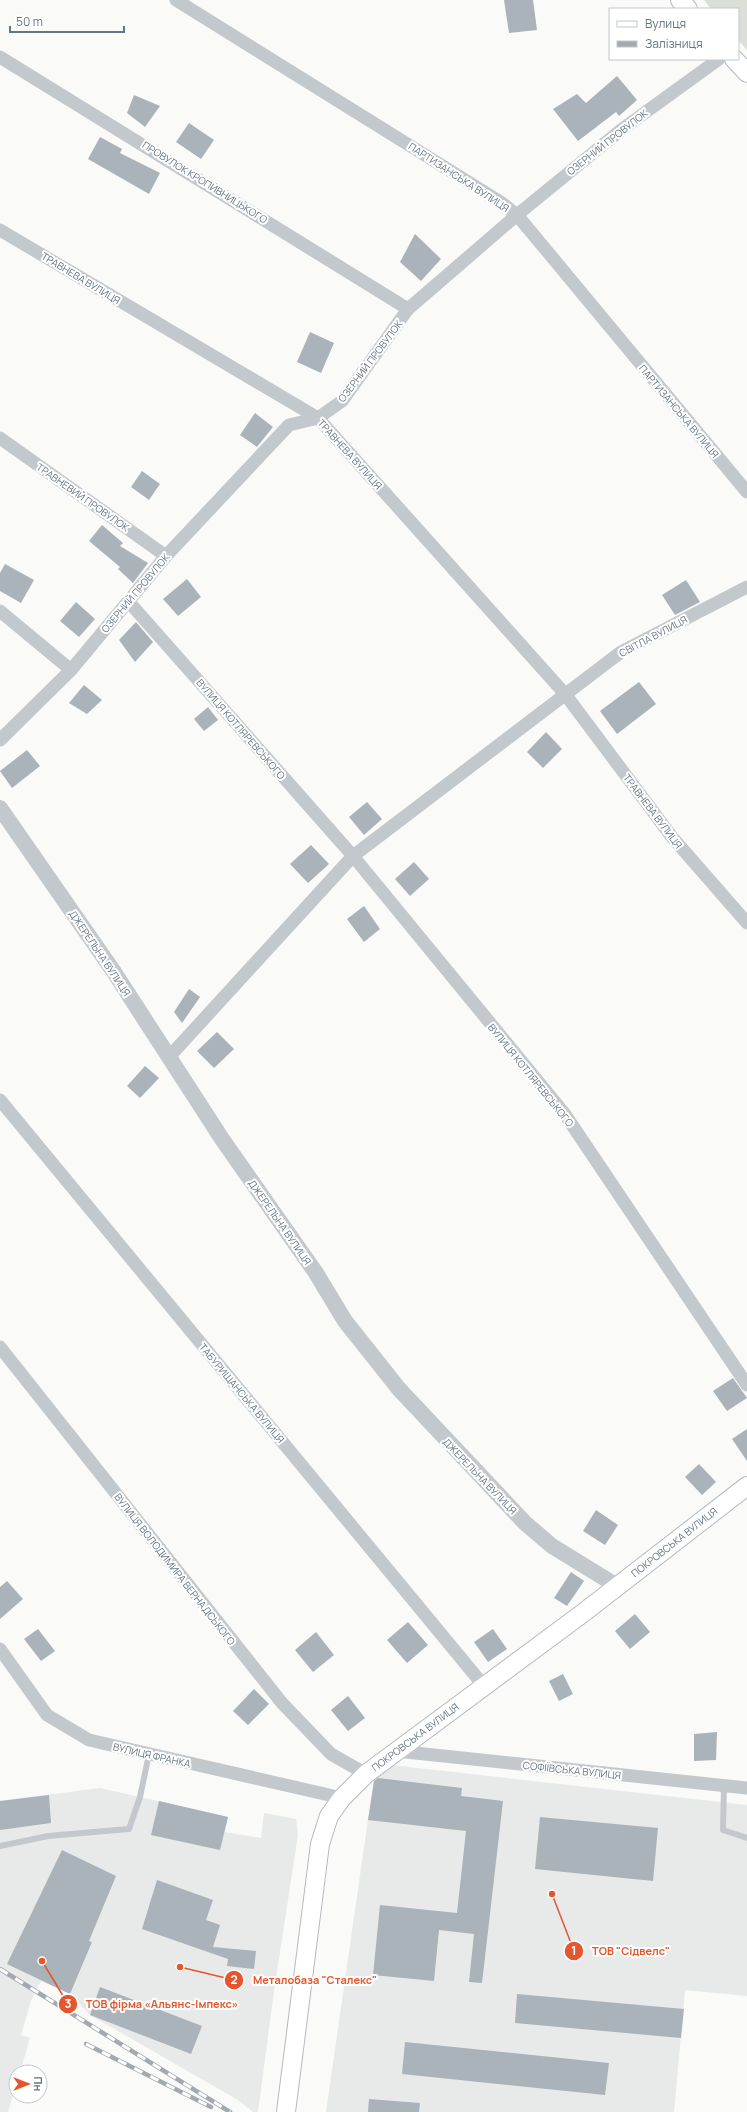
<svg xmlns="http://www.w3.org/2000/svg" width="747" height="2112" font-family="Manrope,sans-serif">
<rect width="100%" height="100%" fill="#fafaf8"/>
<!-- built -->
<g fill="#e8e9e9">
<polygon points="391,1765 747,1805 747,1996 685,1990 674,2112 326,2112 374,1778"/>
<polygon points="100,1788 228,1817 225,1832 261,1838 264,1813 296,1819 298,1835 274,1991 258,2112 253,2112 238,2100 90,2015 70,1994 41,1981 31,2001 21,2035 30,2038 20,2072 16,2072 16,2085 8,2112 0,2112 0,1801"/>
</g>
<!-- green -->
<polygon fill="#dadfd7" points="704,0 747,0 747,50 738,40 738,9 711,9"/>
<!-- building -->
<g fill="#aab3b9">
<polygon points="504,0 533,0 537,30 509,33"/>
<polygon points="617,76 637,100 619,116 616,112 578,141 553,109 577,94 586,103"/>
<polygon points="134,95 160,106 145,127 127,113"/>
<polygon points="189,123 214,140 201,159 176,142"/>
<polygon points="100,137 122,149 120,153 160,173 149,194 88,159"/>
<polygon points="415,234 441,259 421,281 400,262"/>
<polygon points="310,332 334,343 321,373 297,362"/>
<polygon points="255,413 273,427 257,447 240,435"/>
<polygon points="142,471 160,484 149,500 131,487"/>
<polygon points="102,525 123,543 120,546 148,563 133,583 118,569 120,567 89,541"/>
<polygon points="5,564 34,580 21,603 0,591 0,573"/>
<polygon points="187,579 201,597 178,616 163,599"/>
<polygon points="686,580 700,602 675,615 662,595"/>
<polygon points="76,602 95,619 79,637 60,621"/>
<polygon points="136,622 153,642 135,662 119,640"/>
<polygon points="639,682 656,704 617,734 600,711"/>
<polygon points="84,685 102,700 87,714 69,703"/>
<polygon points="208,707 218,720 204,731 194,719"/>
<polygon points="546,732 562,749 543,768 527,752"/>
<polygon points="27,750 40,766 12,788 0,771"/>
<polygon points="367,802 382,819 364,835 349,817"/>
<polygon points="311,845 329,864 308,883 290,864"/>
<polygon points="414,862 429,879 410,896 395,879"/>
<polygon points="364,906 380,929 364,942 347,919"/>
<polygon points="189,989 200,997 182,1023 174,1012"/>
<polygon points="217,1032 234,1049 214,1068 197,1051"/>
<polygon points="145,1066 159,1078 140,1098 127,1086"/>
<polygon points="733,1378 747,1398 727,1411 713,1391"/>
<polygon points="747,1429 747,1461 732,1439"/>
<polygon points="699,1464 716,1482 702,1495 685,1477"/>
<polygon points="596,1510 618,1525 605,1545 583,1531"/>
<polygon points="571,1572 584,1581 567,1606 554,1598"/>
<polygon points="7,1581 23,1599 0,1619 0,1587"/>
<polygon points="635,1614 650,1632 630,1649 615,1631"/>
<polygon points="408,1622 428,1645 407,1663 387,1640"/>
<polygon points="38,1629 55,1651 41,1661 24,1639"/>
<polygon points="493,1629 507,1649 488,1662 474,1642"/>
<polygon points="316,1632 334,1655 313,1672 295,1650"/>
<polygon points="563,1674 573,1694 559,1701 549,1681"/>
<polygon points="254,1689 269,1704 248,1725 233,1711"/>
<polygon points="348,1696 365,1718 348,1731 331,1710"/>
<polygon points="717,1732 716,1760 694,1761 694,1734"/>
<polygon points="378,1778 462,1788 461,1796 503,1801 482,1983 469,1982 474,1934 439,1930 434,1981 373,1975 380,1905 457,1913 466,1831 368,1820 374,1781"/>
<polygon points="49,1795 51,1823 0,1830 0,1801"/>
<polygon points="159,1801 228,1817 220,1850 151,1835"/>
<polygon points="540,1817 658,1828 653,1881 535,1869"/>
<polygon points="62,1850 116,1876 89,1941 92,1942 70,1994 7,1964"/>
<polygon points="157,1880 213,1900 206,1920 220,1925 213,1947 256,1951 254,1969 227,1966 228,1959 142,1929"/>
<polygon points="100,1987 202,2026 191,2054 90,2015"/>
<polygon points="517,1994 684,2009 681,2038 515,2023"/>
<polygon points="405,2042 609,2063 605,2095 402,2074"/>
<polygon points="369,2099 420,2103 419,2112 368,2112"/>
</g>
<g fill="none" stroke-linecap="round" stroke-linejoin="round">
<!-- secondary casing -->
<g stroke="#b3babf" stroke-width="20">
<g id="secondary">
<polyline points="680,0 688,9"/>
<polyline points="734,59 747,73"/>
<polyline points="286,2112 320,1844 329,1816 342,1798 366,1774 583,1613 747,1486"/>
</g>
</g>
<!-- service -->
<g stroke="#c3c8cc" stroke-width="6">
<polyline points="724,1786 723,1830 747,1838"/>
<polyline points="0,1846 48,1836 129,1829 140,1797 149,1754"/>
</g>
<!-- minor -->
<g stroke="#c3c8cc" stroke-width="13">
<polyline points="176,0 502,203 517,215 747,492"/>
<polyline points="0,57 408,309"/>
<polyline points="0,230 318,418 565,694 672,837 747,923"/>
<polyline points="0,438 166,556"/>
<polyline points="129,602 353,856 564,1113 747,1385"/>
<polyline points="0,611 71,670"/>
<polyline points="0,740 71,670 166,556 289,425 318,418 342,401 408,309 517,215 621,130 719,59"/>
<polyline points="169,1057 353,856 621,652 747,587"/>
<polyline points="0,1100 484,1686"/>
<polyline points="0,1347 282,1703 331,1754 366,1774"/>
<polyline points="0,1649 47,1715 89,1740 342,1798"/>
<polyline points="396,1751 747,1788"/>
</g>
<!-- tertiary -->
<polyline stroke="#c3c8cc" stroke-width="16" points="0,808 114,972 222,1139 316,1273 345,1321 399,1389 525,1523 552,1546 617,1586"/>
<!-- secondary -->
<use href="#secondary" stroke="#fff" stroke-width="18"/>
<!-- rail casing -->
<g stroke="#a2aab0" stroke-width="4.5">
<g id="rail">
<polyline points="0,1969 230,2112"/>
<polyline points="86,2044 211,2107"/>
</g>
</g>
<!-- rail -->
<use href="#rail" stroke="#fff" stroke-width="3" stroke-dasharray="9" stroke-linecap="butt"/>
</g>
<g text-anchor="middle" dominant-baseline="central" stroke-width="4" stroke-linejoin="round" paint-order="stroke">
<!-- street labels -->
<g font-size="10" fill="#657683" stroke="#fff">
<text transform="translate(607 142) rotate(-38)">ОЗЕРНИЙ ПРОВУЛОК</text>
<text transform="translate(459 177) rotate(33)">ПАРТИЗАНСЬКА ВУЛИЦЯ</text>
<text transform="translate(205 182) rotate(32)">ПРОВУЛОК КРОПИВНИЦЬКОГО</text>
<text transform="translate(81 278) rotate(31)">ТРАВНЕВА ВУЛИЦЯ</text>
<text transform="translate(370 361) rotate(-53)">ОЗЕРНИЙ ПРОВУЛОК</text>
<text transform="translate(679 411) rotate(50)">ПАРТИЗАНСЬКА ВУЛИЦЯ</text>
<text transform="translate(350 454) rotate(48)">ТРАВНЕВА ВУЛИЦЯ</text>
<text transform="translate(83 497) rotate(35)">ТРАВНЕВИЙ ПРОВУЛОК</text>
<text transform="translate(135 593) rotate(-50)">ОЗЕРНИЙ ПРОВУЛОК</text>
<text transform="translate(653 636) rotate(-28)">СВІТЛА ВУЛИЦЯ</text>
<text transform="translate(241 729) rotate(49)">ВУЛИЦЯ КОТЛЯРЕВСЬКОГО</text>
<text transform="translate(653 811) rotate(53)">ТРАВНЕВА ВУЛИЦЯ</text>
<text transform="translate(100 953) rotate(56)">ДЖЕРЕЛЬНА ВУЛИЦЯ</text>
<text transform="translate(531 1075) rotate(51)">ВУЛИЦЯ КОТЛЯРЕВСЬКОГО</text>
<text transform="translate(280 1222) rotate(55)">ДЖЕРЕЛЬНА ВУЛИЦЯ</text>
<text transform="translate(242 1393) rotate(50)">ТАБУРИЩАНСЬКА ВУЛИЦЯ</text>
<text transform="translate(480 1476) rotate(46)">ДЖЕРЕЛЬНА ВУЛИЦЯ</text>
<text transform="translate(674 1542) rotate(-38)">ПОКРОВСЬКА ВУЛИЦЯ</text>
<text transform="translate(175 1569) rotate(52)">ВУЛИЦЯ ВОЛОДИМИРА ВЕРНАДСЬКОГО</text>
<text transform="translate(415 1737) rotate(-37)">ПОКРОВСЬКА ВУЛИЦЯ</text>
<text transform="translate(152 1755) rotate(13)">ВУЛИЦЯ ФРАНКА</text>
<text transform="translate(572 1770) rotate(6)">СОФІЇВСЬКА ВУЛИЦЯ</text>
</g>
</g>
<!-- callouts -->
<path fill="none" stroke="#e4572e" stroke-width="1.5" d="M552 1894L574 1951M180 1967L234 1980M42 1961L68 2004"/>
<g fill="#e4572e" stroke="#fff" stroke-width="1.5">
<circle cx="552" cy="1894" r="4"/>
<circle cx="180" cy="1967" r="4"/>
<circle cx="42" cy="1961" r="4"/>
<circle cx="574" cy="1951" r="10"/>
<circle cx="234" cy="1980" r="10"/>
<circle cx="68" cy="2004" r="10"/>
</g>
<g font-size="12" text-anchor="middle" font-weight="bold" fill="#fff">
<text x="574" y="1955">1</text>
<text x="234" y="1984">2</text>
<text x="68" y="2008">3</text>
</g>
<g font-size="11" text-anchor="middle" font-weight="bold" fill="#e4572e" stroke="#fff" stroke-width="4" stroke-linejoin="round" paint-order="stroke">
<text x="631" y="1955">ТОВ "Сідвелс"</text>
<text x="315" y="1984">Металобаза "Сталекс"</text>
<text x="162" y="2008">ТОВ фірма «Альянс-Імпекс»</text>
</g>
<!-- legend -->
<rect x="609" y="8" width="130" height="52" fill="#ffffff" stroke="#c1c8cd"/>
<rect x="617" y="21" width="20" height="6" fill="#ffffff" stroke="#c1c8cd"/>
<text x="645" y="28" font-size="12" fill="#657683">Вулиця</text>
<rect x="617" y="41" width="20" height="6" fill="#a2aab0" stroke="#c1c8cd"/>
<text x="645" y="48" font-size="12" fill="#657683">Залізниця</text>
<!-- north arrow -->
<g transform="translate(28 2084) rotate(90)"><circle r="19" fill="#ffffff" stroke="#c1c8cd"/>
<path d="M0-3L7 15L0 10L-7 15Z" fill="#e4572e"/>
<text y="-6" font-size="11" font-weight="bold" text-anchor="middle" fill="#657683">Пн</text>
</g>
<!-- scale -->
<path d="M10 26v6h114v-6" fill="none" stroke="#657683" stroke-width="2"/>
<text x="16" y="26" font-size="12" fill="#657683" stroke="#ffffff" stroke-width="3" paint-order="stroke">50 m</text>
</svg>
